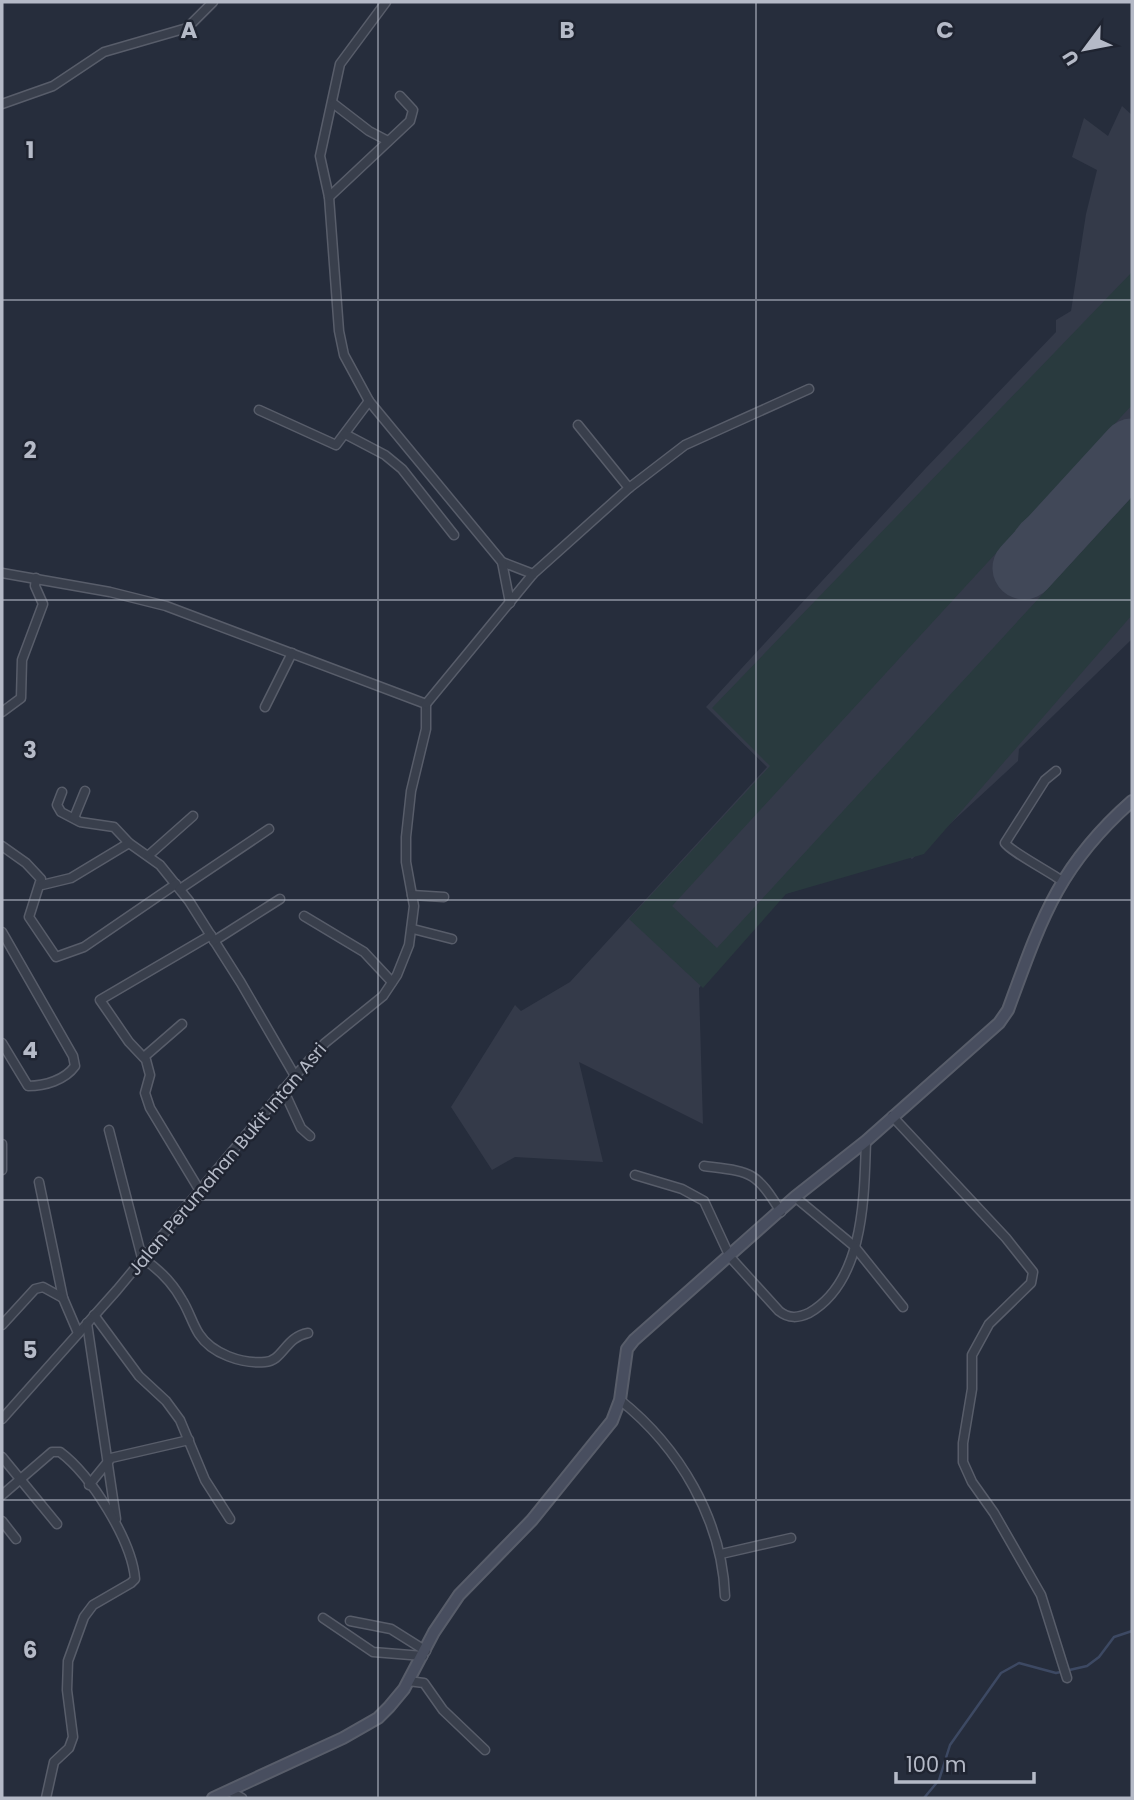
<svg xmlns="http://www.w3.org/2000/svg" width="1134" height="1800" font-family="Poppins,sans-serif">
<rect width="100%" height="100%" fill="#262d3c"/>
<!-- airport -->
<polygon fill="#343a49" points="1122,106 1132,115 1132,639 1019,749 1018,761 912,859 908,856 785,894 699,988 703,1124 579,1062 603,1162 515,1157 492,1170 451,1107 515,1005 521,1011 570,982 767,767 706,707 925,469 1056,332 1056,320 1071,311 1086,214 1097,170 1072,157 1084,118 1108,136"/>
<!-- green -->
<polygon fill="#293a3e" points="1132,272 1132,405 672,906 717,948 1132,497 1132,615 924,854 786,894 703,988 629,919 770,766 712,708"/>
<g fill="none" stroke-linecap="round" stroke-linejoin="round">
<!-- stream -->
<polyline stroke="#3d4963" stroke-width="2.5" points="924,1798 939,1780 950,1745 1001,1673 1019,1663 1056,1673 1087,1666 1099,1657 1114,1637 1132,1631"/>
<!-- taxiway -->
<path stroke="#414858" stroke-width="24" d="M1080 507C1060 521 1025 519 1022 549L1030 561 1040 566 1053 562 1088 498"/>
<!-- runway -->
<polyline stroke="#414858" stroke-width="63" points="1024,568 1132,450"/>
<!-- street casing -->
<g stroke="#585d6a" stroke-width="11">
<g id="street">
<polyline points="386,2 340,64 320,156 329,197 339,331 344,355 369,401 502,562 533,574"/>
<polyline points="2,104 53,86 104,52 187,28 213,2"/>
<polyline points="334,104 369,131 388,141"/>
<polyline points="329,197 410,121 413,110 400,96"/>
<polyline points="259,410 336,445 369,401"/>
<polyline points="578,425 629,488"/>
<polyline points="345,434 385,455 402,469 454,535"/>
<polyline points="502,562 510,603"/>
<polyline points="2,573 110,592 166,606 426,704 426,729 411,791 406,837 406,862 414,906 409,945 397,975 383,996 325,1043 295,1076 117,1290 2,1419"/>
<polyline points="426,704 533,574 629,488 685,445 809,389"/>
<polyline points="265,707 292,653"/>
<polyline points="2,712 21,698 22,660 43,604 35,586 36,578"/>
<path d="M1056 771 1045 780 1005 843C1010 851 1050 872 1062 881"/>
<polyline points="62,792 57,805 61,812 80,822 114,827 129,843 160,865 189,901 241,983 295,1076"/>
<polyline points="74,818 85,791"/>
<polyline points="2,846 26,863 41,879 29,917 56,957 84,947 176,884"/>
<polyline points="149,855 193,816"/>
<polyline points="42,885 71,878 129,843"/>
<polyline points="180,889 269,829"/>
<polyline points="412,895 444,897"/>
<polyline points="304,916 364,952 392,982"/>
<polyline points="413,929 452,939"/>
<path d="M2 932 73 1056 75 1066C65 1080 45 1086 28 1086L2 1043"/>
<polyline points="214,941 280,899"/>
<polyline points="144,1057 182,1024"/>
<polyline points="283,1089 301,1128 310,1136"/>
<polyline points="892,1116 1006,1238 1033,1272 1031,1283 989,1324 972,1355 972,1389 963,1443 963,1462 972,1482 994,1513 1041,1595 1067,1678"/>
<path d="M109 1130 142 1258C159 1269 172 1282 182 1300 189 1311 192 1323 199 1334 212 1354 242 1364 265 1362 283 1361 285 1337 308 1333"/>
<polyline points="2,1144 2,1170"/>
<path d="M704 1166C751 1172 755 1170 781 1212"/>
<path d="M635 1175 682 1189 704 1201 730 1257 779 1311C789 1319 798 1318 809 1313 865 1281 864 1196 866 1141"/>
<polyline points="39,1182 63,1298 78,1333"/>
<polyline points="200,1191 150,1108 145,1093 150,1075 146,1060 129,1042 100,1000 211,935"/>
<polyline points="795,1197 854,1246 903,1307"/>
<polyline points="94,1315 139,1376 166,1401 180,1420 205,1480 230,1519"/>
<polyline points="87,1323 116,1519"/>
<polyline points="2,1325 35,1289 43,1287 63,1298"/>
<path d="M620 1400C679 1447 722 1519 725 1596"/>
<polyline points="2,1457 57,1524"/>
<polyline points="89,1485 111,1458 189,1440"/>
<path d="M2 1495 52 1452H60C91 1475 132 1541 135 1579L131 1583 93 1605 84 1617 68 1661 67 1690 73 1737 69 1748 54 1762 46 1798"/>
<polyline points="2,1521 16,1539"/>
<polyline points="721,1554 791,1538"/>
<polyline points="323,1618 373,1652 423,1656"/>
<polyline points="350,1621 391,1629 426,1651"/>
<polyline points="408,1681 424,1683 443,1710 485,1750"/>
<polyline points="229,1791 242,1798"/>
</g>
</g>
<!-- secondary casing -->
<g stroke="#585d6a" stroke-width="14">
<path id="secondary" d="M213 1798 343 1738 378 1718 389 1707 404 1689 434 1632 459 1595 532 1520 612 1421 620 1400 627 1349 634 1340 795 1197 866 1141 999 1023 1008 1010C1041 920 1058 866 1132 801"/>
</g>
<!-- street -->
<use href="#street" stroke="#393f4c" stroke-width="8"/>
<!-- secondary -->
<use href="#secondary" stroke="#484e5f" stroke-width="10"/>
</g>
<!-- grid -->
<path fill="none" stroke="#b5bac7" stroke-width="2" stroke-opacity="0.55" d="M378 2V1798M756 2V1798M2 300H1132M2 600H1132M2 900H1132M2 1200H1132M2 1500H1132"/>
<g text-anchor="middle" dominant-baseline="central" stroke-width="5" stroke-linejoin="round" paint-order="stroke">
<!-- street labels -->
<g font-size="18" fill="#b5bac7" stroke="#1f2431">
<text transform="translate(227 1159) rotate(-50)">Jalan Perumahan Bukit Intan Asri</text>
</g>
</g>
<g font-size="23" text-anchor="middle" font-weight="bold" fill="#b5bac7" stroke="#1f2431" stroke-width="5" stroke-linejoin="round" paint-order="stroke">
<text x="189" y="38">A</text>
<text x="567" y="38">B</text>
<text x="945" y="38">C</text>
<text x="30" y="158">1</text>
<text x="30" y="458">2</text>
<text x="30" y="758">3</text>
<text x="30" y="1058">4</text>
<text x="30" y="1358">5</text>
<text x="30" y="1658">6</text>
</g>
<!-- border -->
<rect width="1134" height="1800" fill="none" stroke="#b5bac7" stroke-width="7"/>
<!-- north arrow -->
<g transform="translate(1085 49) rotate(238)" stroke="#1f2431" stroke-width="5" paint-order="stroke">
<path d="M0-5L12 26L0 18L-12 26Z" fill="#b5bac7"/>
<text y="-10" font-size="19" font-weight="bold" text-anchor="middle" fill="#b5bac7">U</text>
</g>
<!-- scale -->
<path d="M896 1772v10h138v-10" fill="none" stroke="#b5bac7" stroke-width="3.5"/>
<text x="906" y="1772" font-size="21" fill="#b5bac7" stroke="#1f2431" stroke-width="5" paint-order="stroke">100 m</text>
</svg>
